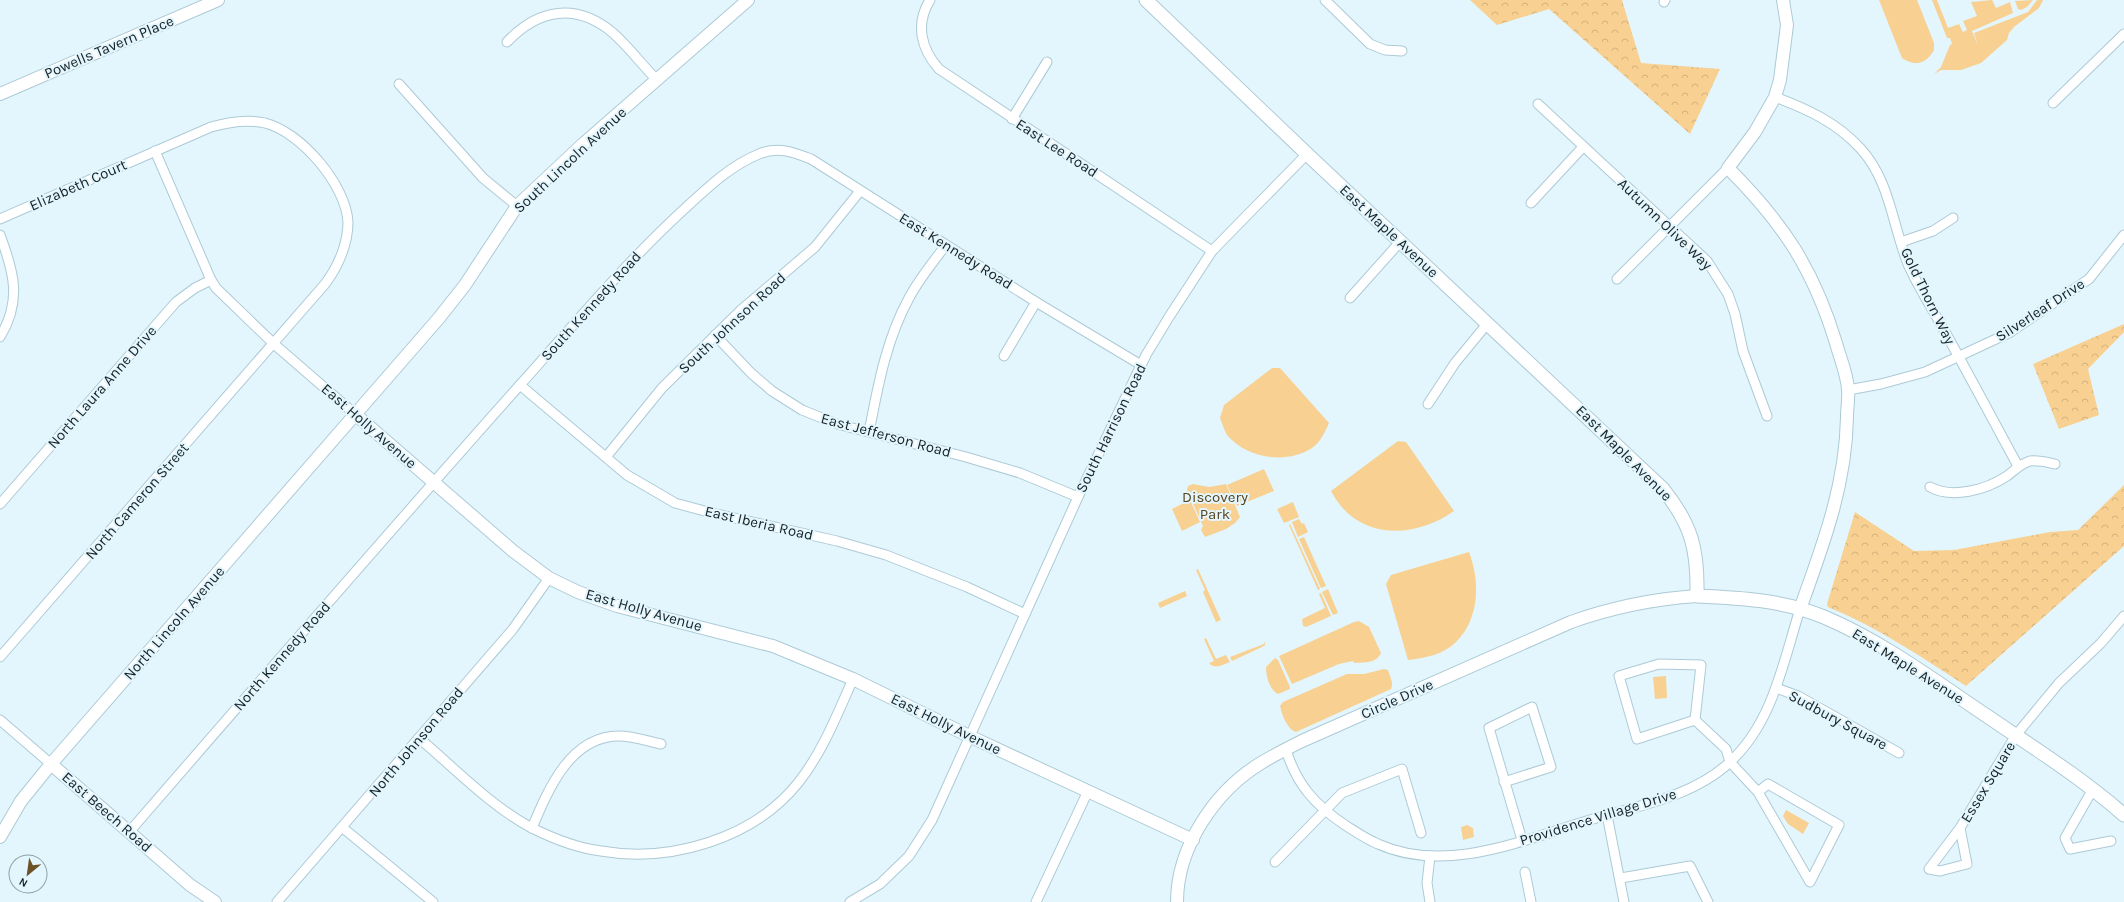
<svg xmlns="http://www.w3.org/2000/svg" width="2124" height="902" font-family="Karla,sans-serif">
<defs>
<pattern id="forest-crowns" width="20" height="18" patternUnits="userSpaceOnUse"><rect width="20" height="18" fill="#f8d091"/><path d="M2 6a3 3 0 1 1 6 0M12 15a3 3 0 1 1 6 0" fill="none" stroke="#d4b27d"/></pattern>
</defs>
<rect width="100%" height="100%" fill="#e3f6fd"/>
<!-- green -->
<g fill="#f8d091">
<path d="M1879 0H1917L1934 43V50C1926 64 1915 67 1902 58Z"/>
<polygon points="1932,0 1937,0 1948,28 1959,24 1963,32 1967,30 1963,21 1977,16 1971,2 1992,0 1996,8 2010,2 2013,13 1972,31 1978,45 1974,33 2028,12 2037,0 2043,0 2039,8 2014,27 2009,33 2007,40 1981,63 1961,70 1941,70 1934,74 1941,67 1950,45 1952,44 1950,38 1947,38"/>
<polygon points="2033,0 2027,7 2021,10 2018,9 2015,1"/>
<path d="M1272 368H1280L1329 423C1325 432 1320 443 1312 448 1286 465 1246 458 1227 435 1224 430 1222 423 1220 418L1224 405Z"/>
<path d="M1398 441 1406 442 1454 511C1413 540 1356 540 1331 491Z"/>
<polygon points="1264,469 1274,491 1237,506 1227,485"/>
<polygon points="1193,484 1209,487 1226,484 1240,517 1235,523 1226,529 1205,537 1201,530 1203,526 1187,490 1188,486"/>
<polygon points="1190,500 1200,522 1182,531 1172,509"/>
<polygon points="1293,502 1299,517 1284,523 1277,509"/>
<polygon points="1299,519 1302,524 1304,523 1308,532 1298,537 1292,522"/>
<polygon points="1290,524 1320,589 1318,590 1289,525"/>
<polygon points="1304,537 1326,586 1321,588 1299,539"/>
<path d="M1469 552C1480 581 1480 618 1456 642 1443 655 1424 658 1408 660L1386 584 1391 575Z"/>
<polygon points="1198,569 1221,620 1216,622 1203,592 1205,590 1196,570"/>
<polygon points="1328,589 1338,613 1333,615 1322,592"/>
<polygon points="1185,591 1187,596 1160,608 1158,603"/>
<polygon points="1321,593 1331,616 1306,627 1303,626 1302,619 1325,608 1319,594"/>
<path d="M1359 621 1369 627 1381 653C1376 664 1364 662 1354 663L1353 661 1339 664 1292 684 1279 656 1354 622Z"/>
<path d="M1206 638 1216 659 1226 655 1230 662C1222 665 1215 670 1209 663L1214 661 1204 639Z"/>
<polygon points="1265,641 1265,645 1262,647 1232,661 1230,657 1264,644"/>
<path d="M1275 658 1278 660 1290 687V689L1278 694C1269 689 1266 676 1266 667Z"/>
<path d="M1384 669 1388 670C1390 677 1394 683 1391 689L1296 732C1287 729 1282 715 1280 706L1283 702 1347 674H1364Z"/>
<polygon points="1666,676 1667,698 1655,699 1653,677"/>
<polygon points="1786,810 1809,823 1803,834 1788,824 1783,816"/>
<polygon points="1467,825 1473,828 1474,837 1463,840 1461,827"/>
</g>
<!-- forest -->
<g fill="url(#forest-crowns)">
<polygon points="1470,0 1622,0 1641,63 1720,69 1690,134 1549,9 1497,25"/>
<polygon points="2124,324 2124,332 2088,369 2099,415 2059,429 2033,364"/>
<path d="M2124 485V546L1966 686C1921 657 1878 627 1828 607L1827 604 1855 512 1914 551 1954 550 2050 532 2078 530Z"/>
</g>
<g fill="none" stroke-linecap="round" stroke-linejoin="round">
<!-- minor casing -->
<g stroke="#accad6" stroke-width="11">
<g id="minor">
<path d="M930 0C915 24 921 49 939 69L1212 251"/>
<polyline points="1325,0 1370,44 1385,50 1402,51"/>
<polyline points="1664,2 1665,0"/>
<path d="M507 42C538 9 576 2 613 33 629 47 642 65 657 80"/>
<polyline points="399,84 483,178 517,206"/>
<path d="M1775 97C1807 109 1836 122 1860 148 1890 180 1892 224 1908 264 1918 287 1932 308 1944 330 1969 375 1993 420 2018 466"/>
<polyline points="2053,103 2124,34"/>
<polyline points="1538,104 1707,261 1728,294 1735,314 1743,351 1767,416"/>
<polyline points="1012,119 1047,62"/>
<polyline points="155,151 211,280 216,288 274,344 356,415"/>
<polyline points="1531,203 1583,147"/>
<path d="M0 219 211 127C228 122 247 119 265 123 301 132 346 185 348 222 348 244 338 267 325 284L0 657"/>
<path d="M0 235C14 272 22 301 0 337"/>
<polyline points="1901,242 1933,231 1953,218"/>
<polyline points="1617,279 1728,168"/>
<polyline points="1350,298 1400,242"/>
<polyline points="715,335 751,373 772,391 802,410 837,424 966,457 1020,473 1078,497"/>
<polyline points="1004,356 1036,302"/>
<polyline points="520,385 627,475 675,503 712,513 837,541 886,555 967,587 1025,614"/>
<polyline points="1848,390 1881,384 1925,372 2009,333 2089,279 2124,235"/>
<polyline points="1428,404 1455,363 1487,324"/>
<path d="M869 432C878 386 886 340 909 298 919 279 933 262 946 245"/>
<polyline points="606,457 662,388 741,310 815,247 860,191"/>
<path d="M1930 487C1952 499 1986 490 2007 476 2015 470 2020 464 2030 461 2039 460 2046 462 2055 464"/>
<polyline points="0,504 176,302 195,288 211,280"/>
<polyline points="1776,688 1798,696 1899,753"/>
<polyline points="0,720 51,764"/>
<polyline points="1695,720 1637,739 1619,676 1659,664 1701,665 1695,720 1726,749 1730,762 1758,792 1810,882 1839,825 1768,784 1758,792"/>
<path d="M419 738C453 767 493 808 532 828 554 839 577 848 601 851 670 863 753 839 798 783 822 753 837 715 853 679"/>
<path d="M1286 750C1297 785 1315 805 1345 825 1356 832 1366 839 1378 844 1447 875 1525 839 1593 819 1639 806 1694 796 1730 762 1773 722 1783 663 1800 609"/>
<polyline points="1504,782 1551,767 1532,707 1489,728 1522,840"/>
<polyline points="2093,789 2065,838 2070,849 2111,841"/>
<polyline points="1607,815 1624,902"/>
<polyline points="343,828 433,902"/>
<path d="M532 828C548 790 570 736 619 736 633 736 647 741 661 744"/>
<polyline points="1960,828 1929,869 1940,871 1967,864 1960,828 2016,735 2059,683 2101,643 2124,616"/>
<path d="M130 831C259 682 388 533 519 386 572 327 622 267 680 213 704 191 729 166 759 154 778 146 793 152 811 159L1036 302 1141 365"/>
<polyline points="1275,862 1342,793 1402,769 1421,833"/>
<polyline points="1525,872 1531,902"/>
<polyline points="1621,878 1690,866 1708,902"/>
<polyline points="277,902 513,629 549,578"/>
<polyline points="850,902 880,884 909,856 932,820 1078,497 1146,355 1169,317 1212,251 1307,154"/>
<polyline points="1036,902 1088,791"/>
<polyline points="1430,902 1427,883 1430,856"/>
</g>
</g>
<!-- tertiary casing -->
<g stroke="#accad6" stroke-width="14">
<g id="tertiary">
<path d="M1783 0 1787 25 1780 80 1775 97 1755 132 1728 168C1783 223 1813 268 1836 343 1840 358 1847 374 1848 389 1849 398 1847 408 1847 417 1846 485 1823 545 1800 609"/>
<polyline points="0,94 218,0"/>
<polyline points="356,415 513,551 549,578 578,592 617,606 773,646 853,679 969,736 1193,840"/>
<polyline points="51,764 190,885 215,902"/>
<polyline points="0,837 21,801 51,764 439,318 465,285 517,206 582,145 748,0"/>
<path d="M1177 902C1177 847 1215 791 1261 763 1274 755 1288 748 1302 741L1571 622C1613 607 1653 599 1697 596"/>
</g>
</g>
<!-- secondary casing -->
<g stroke="#accad6" stroke-width="15">
<path id="secondary" d="M1146 0 1307 154 1663 489C1692 525 1698 550 1697 596 1740 598 1784 600 1824 617 1883 642 1935 681 1987 716 2034 748 2082 778 2124 815"/>
</g>
<!-- minor -->
<use href="#minor" stroke="#fff" stroke-width="9"/>
<!-- tertiary -->
<use href="#tertiary" stroke="#fff" stroke-width="12"/>
<!-- secondary -->
<use href="#secondary" stroke="#fff" stroke-width="13"/>
</g>
<g text-anchor="middle" dominant-baseline="central" stroke-width="4" stroke-linejoin="round" paint-order="stroke">
<!-- street labels -->
<g font-size="15" fill="#162226" stroke="#e3f6fd">
<text transform="translate(109 47) rotate(-23)">Powells Tavern Place</text>
<text transform="translate(1057 148) rotate(33)">East Lee Road</text>
<text transform="translate(570 160) rotate(-43)">South Lincoln Avenue</text>
<text transform="translate(78 185) rotate(-24)">Elizabeth Court</text>
<text transform="translate(1665 224) rotate(44)">Autumn Olive Way</text>
<text transform="translate(1389 231) rotate(43)">East Maple Avenue</text>
<text transform="translate(956 251) rotate(32)">East Kennedy Road</text>
<text transform="translate(1928 296) rotate(64)">Gold Thorn Way</text>
<text transform="translate(591 306) rotate(-48)">South Kennedy Road</text>
<text transform="translate(2040 310) rotate(-33)">Silverleaf Drive</text>
<text transform="translate(732 323) rotate(-43)">South Johnson Road</text>
<text transform="translate(102 387) rotate(-49)">North Laura Anne Drive</text>
<text transform="translate(369 426) rotate(41)">East Holly Avenue</text>
<text transform="translate(1111 428) rotate(-64)">South Harrison Road</text>
<text transform="translate(886 435) rotate(15)">East Jefferson Road</text>
<text transform="translate(1624 453) rotate(45)">East Maple Avenue</text>
<text transform="translate(137 501) rotate(-49)">North Cameron Street</text>
<text transform="translate(759 523) rotate(13)">East Iberia Road</text>
<text transform="translate(644 610) rotate(16)">East Holly Avenue</text>
<text transform="translate(174 623) rotate(-49)">North Lincoln Avenue</text>
<text transform="translate(282 656) rotate(-49)">North Kennedy Road</text>
<text transform="translate(1908 666) rotate(32)">East Maple Avenue</text>
<text transform="translate(1397 699) rotate(-24)">Circle Drive</text>
<text transform="translate(1838 720) rotate(28)">Sudbury Square</text>
<text transform="translate(946 724) rotate(26)">East Holly Avenue</text>
<text transform="translate(416 742) rotate(-50)">North Johnson Road</text>
<text transform="translate(1988 782) rotate(-59)">Essex Square</text>
<text transform="translate(107 812) rotate(41)">East Beech Road</text>
<text transform="translate(1598 817) rotate(-17)">Providence Village Drive</text>
</g>
<!-- park labels -->
<g font-size="15" fill="#58431f" stroke="#e3f6fd">
<text x="1215" y="497">Discovery<tspan x="1215" dy="17">Park</tspan></text>
</g>
</g>
<!-- north arrow -->
<g transform="translate(28 874) rotate(209)"><circle r="19" fill="#e3f6fd" stroke="#91a1a7"/>
<path d="M0-3L7 15L0 10L-7 15Z" fill="#6d5225"/>
<text y="-6" font-size="11" font-weight="bold" text-anchor="middle" fill="#162226">N</text>
</g>
</svg>
